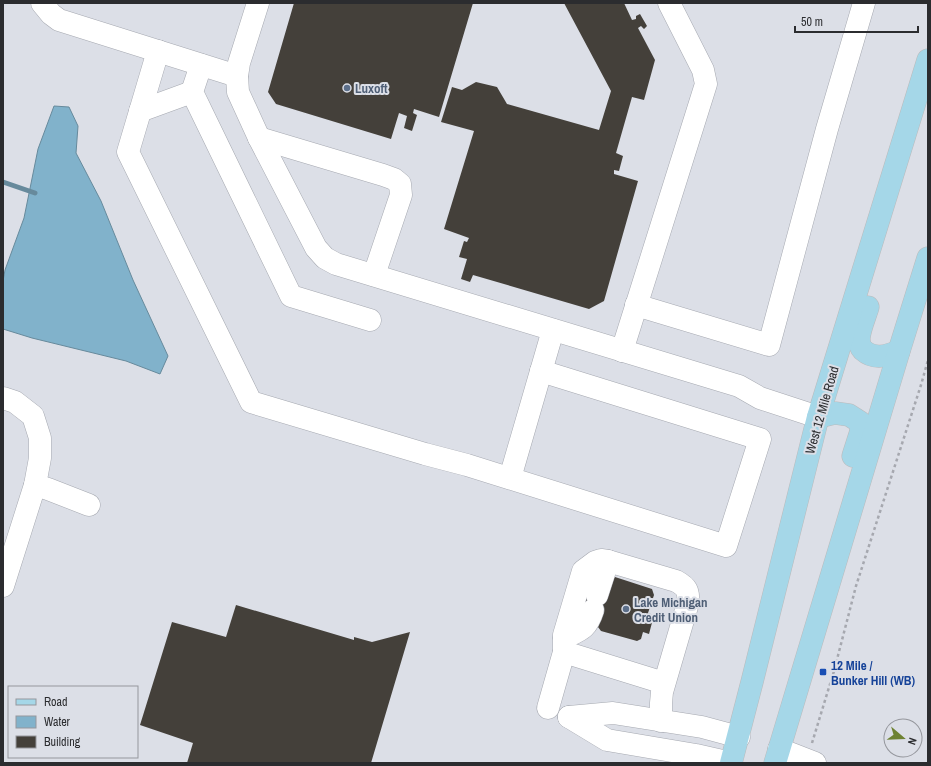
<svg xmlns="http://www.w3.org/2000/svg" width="931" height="766" font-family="'Archivo Narrow',sans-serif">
<rect width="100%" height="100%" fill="#dcdfe7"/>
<!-- water -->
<polygon fill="#81b2cb" stroke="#678a9c" points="54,106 69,107 78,126 76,153 101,201 133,280 168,356 160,374 126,361 32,338 3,329 3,281 5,270 24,218 38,149"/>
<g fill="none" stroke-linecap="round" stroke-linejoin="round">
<!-- stream -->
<polyline stroke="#678a9c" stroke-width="5" points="3,182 35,193"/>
</g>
<!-- building -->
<g fill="#44403a">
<polygon points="294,3 473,3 439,117 414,109 413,113 417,115 412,131 404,128 407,116 399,113 391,139 276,104 268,92"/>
<polygon points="564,3 624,3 632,20 636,19 636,16 640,14 647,26 644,29 641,26 638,28 655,60 644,100 632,97 616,153 623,156 619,171 614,170 614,174 638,181 604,301 589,309 473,275 470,282 461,279 467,259 459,257 464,241 467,242 469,238 444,229 474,131 441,122 452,87 462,90 476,82 497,87 507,104 599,130 611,91"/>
<polygon points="615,577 652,589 654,595 648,613 654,615 649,634 643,632 641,639 637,641 601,631 598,627 603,609 577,610 582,594 610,581"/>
<polygon points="236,605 354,640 354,637 372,642 410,632 371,763 187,763 193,743 140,725 172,622 226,637"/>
</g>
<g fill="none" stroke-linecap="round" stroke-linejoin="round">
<!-- minor casing -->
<g stroke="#a6a9b1" stroke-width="23">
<g id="minor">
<polyline points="42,3 51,14 59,20 237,76"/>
<polyline points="258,3 239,63 237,76 238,92 259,138 316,248 325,258 336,264 739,386 760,398 818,417"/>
<polyline points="158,51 128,152 251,402 425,454 467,465 726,546 760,439 541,371"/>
<polyline points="201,65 192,92 291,296 370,320"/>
<polyline points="140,111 192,92"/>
<polyline points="259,138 383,175 394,179 400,184 401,195 374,275"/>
<polyline points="636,305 769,345 827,129 864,3"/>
<polyline points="622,351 706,84 703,70 669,3"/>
<polyline points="3,398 15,402 33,416 40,438 40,458 35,485 3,586"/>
<polyline points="510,478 553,330"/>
<polyline points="35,485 48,489 89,505"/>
<polyline points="597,595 608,561"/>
<path d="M564 638C581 630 587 629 593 610"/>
<polyline points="564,652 664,683"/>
<path d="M548 708 564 652V635L583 571 595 562 601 560 608 561 676 581C687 587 689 591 688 603L662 692 661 703V721"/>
<polyline points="569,717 613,713 702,727 739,737"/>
<polyline points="569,717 607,740 696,755 731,763"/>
<polyline points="779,749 815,763"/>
</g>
</g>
<!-- major casing -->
<g stroke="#bbbbbc" stroke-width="23">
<g id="major">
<path d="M868 307C865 317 860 328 859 338 859 343 860 347 863 350 874 360 887 356 899 351"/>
<polyline points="818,417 835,413 849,415 860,422 861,431 853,456"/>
<polyline points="731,763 752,682 818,417 928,60"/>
<polyline points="775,763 899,351 928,258"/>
</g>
</g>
<!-- path -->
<polyline stroke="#a6a8af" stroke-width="2.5" stroke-dasharray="3 3" stroke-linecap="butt" points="812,743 834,671 856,586 921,385 928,360"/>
<!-- minor -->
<use href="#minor" stroke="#fff" stroke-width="22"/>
<!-- major -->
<use href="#major" stroke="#a5d7e8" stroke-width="22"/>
</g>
<!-- markers -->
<g fill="#5c6f8a" stroke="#dcdfe7" stroke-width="1.5">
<circle cx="347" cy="88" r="4"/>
<circle cx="626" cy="609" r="4"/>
</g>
<rect fill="#1a4fb4" stroke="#dcdfe7" stroke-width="1.5" x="819" y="668" width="8" height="8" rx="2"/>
<g text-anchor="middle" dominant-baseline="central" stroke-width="4" stroke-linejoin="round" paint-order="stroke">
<!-- service labels -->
<g font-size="13" font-weight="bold" fill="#4e5e75" stroke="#dcdfe7" text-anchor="start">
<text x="355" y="88">Luxoft</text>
<text x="634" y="602">Lake Michigan<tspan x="634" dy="15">Credit Union</tspan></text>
</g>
<!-- street labels -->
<g font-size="13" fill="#2b2c2f" stroke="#dcdfe7">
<text transform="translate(822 410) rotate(-74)">West 12 Mile Road</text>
</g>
<!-- transit labels -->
<g font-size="13" font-weight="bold" fill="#164399" stroke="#dcdfe7" text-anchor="start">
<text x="831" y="665">12 Mile /<tspan x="831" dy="15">Bunker Hill (WB)</tspan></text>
</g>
</g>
<!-- border -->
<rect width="931" height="766" fill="none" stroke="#2b2c2f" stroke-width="8"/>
<!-- legend -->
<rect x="8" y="686" width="130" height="72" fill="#dcdfe7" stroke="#95979d"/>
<rect x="16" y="699" width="20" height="6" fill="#a5d7e8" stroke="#95979d"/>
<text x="44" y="706" font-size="12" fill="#2b2c2f">Road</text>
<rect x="16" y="716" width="20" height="12" fill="#81b2cb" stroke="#95979d"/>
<text x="44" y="726" font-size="12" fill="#2b2c2f">Water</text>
<rect x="16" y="736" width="20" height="12" fill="#44403a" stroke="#95979d"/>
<text x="44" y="746" font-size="12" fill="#2b2c2f">Building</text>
<!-- north arrow -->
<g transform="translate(903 738) rotate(109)"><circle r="19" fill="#dcdfe7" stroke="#95979d"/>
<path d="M0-3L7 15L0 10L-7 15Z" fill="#6e8232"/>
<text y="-6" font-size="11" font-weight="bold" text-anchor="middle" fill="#2b2c2f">N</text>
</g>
<!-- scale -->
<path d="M795 26v6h123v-6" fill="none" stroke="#2b2c2f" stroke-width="2"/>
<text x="801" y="26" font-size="12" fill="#2b2c2f" stroke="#dcdfe7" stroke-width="3" paint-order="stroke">50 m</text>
</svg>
